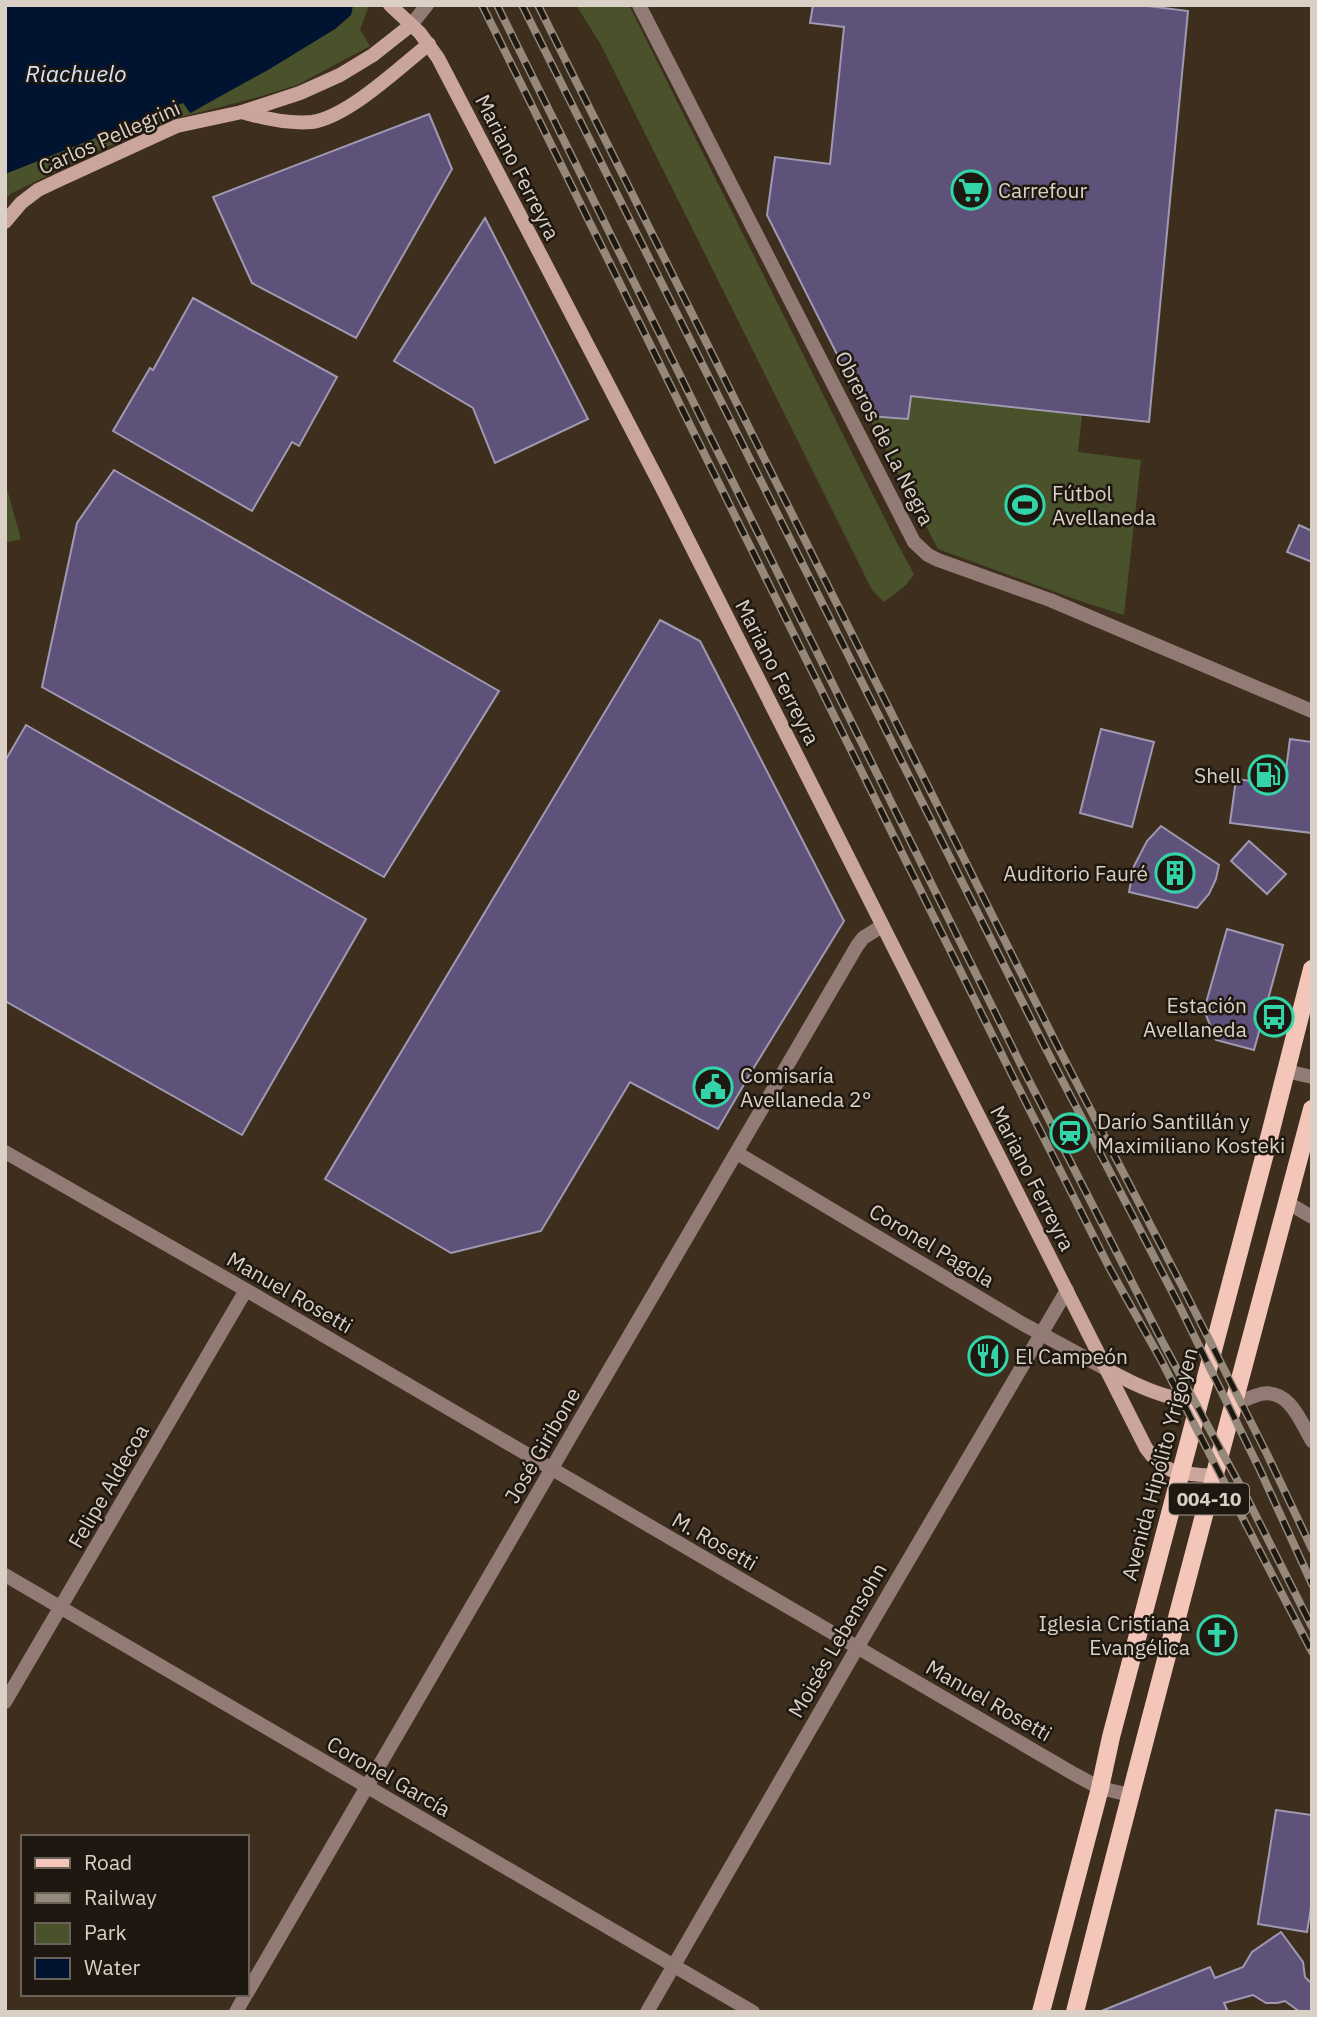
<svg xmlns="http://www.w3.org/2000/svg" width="1317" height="2017" font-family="'IBM Plex Sans',sans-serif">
<rect width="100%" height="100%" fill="#3d2e1d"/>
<!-- green -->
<g fill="#4a522c">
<polygon points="353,5 369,5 360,30 370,46 297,85 255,98 181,117 106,147 12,193 5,199 5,174 184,102 191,113 335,29 351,15"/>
<polygon points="576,5 629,5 897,543 914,574 906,585 884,602 872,590 601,45"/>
<polygon points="911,396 1082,415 1078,452 1141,460 1124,615 1083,602 938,549 868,416"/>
<polygon points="5,482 21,539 5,543"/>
</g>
<!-- water -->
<polygon fill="#001432" points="5,5 353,5 351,15 335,29 268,70 190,113 183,103 5,174"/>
<!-- building -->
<g fill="#5e527b" stroke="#9f99b1" stroke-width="2">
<polygon points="813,5 1140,5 1188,11 1149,422 911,396 908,419 868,416 767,215 775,157 830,164 844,27 810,23"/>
<polygon points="429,114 452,169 356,338 252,283 213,197"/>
<polygon points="485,218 588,419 495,463 473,408 394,361"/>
<polygon points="193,298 337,377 299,446 292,442 252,511 113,431 150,368 153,370"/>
<polygon points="114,470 499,691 384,877 42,687 77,523"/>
<polygon points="1299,525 1312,531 1312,562 1287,552"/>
<polygon points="660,620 700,641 844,921 753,1069 718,1129 630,1082 541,1231 451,1253 325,1179"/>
<polygon points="26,725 366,919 242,1135 5,1001 5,761"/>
<polygon points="1101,729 1154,742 1132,827 1080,813"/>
<polygon points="1290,739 1312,742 1312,833 1230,823 1236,779 1284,785"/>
<polygon points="1161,826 1219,865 1216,879 1209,894 1197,908 1129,892 1134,866 1147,841"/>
<polygon points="1249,841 1286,874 1267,894 1231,861"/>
<polygon points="1227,929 1283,945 1254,1050 1216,1040 1204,1010"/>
<polygon points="1276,1810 1312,1815 1312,1901 1307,1932 1258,1924"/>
<polygon points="1281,1932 1303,1962 1305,1977 1312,1984 1312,2012 1300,2012 1285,2001 1277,2003 1266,2003 1253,1995 1224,2003 1228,2012 1099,2012 1210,1967 1215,1978 1243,1967 1252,1952"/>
</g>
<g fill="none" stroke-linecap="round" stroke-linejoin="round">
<!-- street -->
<g stroke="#927b75" stroke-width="14">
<polyline points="639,5 914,542 928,555 938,560 1050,600 1312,711"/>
<polyline points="411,25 427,5"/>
<polyline points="1286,1071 1312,1077"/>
<polyline points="5,1152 246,1290 1074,1774 1100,1788 1130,1795"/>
<polyline points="737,1153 1023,1324 1108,1370"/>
<polyline points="1288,1203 1312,1217"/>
<path d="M1234 1404C1243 1401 1252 1396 1261 1394 1289 1388 1301 1422 1312 1441"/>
<polyline points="5,1575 753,2012"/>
<polyline points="5,1702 246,1290"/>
<path d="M247 1993C448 1643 654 1295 857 946L863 938 882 926"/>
<polyline points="236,2012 246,1994"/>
<polyline points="647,2012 857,1648 1067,1290"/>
</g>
<!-- secondary -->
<g stroke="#caa59c" stroke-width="14">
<path d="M390 5 420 33 438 58 661 486 1146 1448C1166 1477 1183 1473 1215 1476"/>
<path d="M242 112C265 119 288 124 312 122 348 117 400 67 429 44"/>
<polyline points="5,222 21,203 38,190 59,180 177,126 242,112 300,93 340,75 373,55 411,25"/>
<path d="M1108 1370C1137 1386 1165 1399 1198 1402"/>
</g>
<!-- primary -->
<g stroke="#f4c5b9" stroke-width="18">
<polyline points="1041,2012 1100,1788 1111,1737 1268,1142 1312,969"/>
<path d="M1075 2012C1151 1710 1232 1410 1312 1109"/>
</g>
<!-- rail casing -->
<g stroke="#95897c" stroke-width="8">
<g id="rail">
<polyline points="482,5 1007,1065 1110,1269 1160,1358 1312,1652"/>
<polyline points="497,5 1020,1063 1164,1345 1248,1500 1312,1627"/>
<polyline points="522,5 1046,1049 1178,1303 1260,1470 1312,1584"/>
<polyline points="538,5 1057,1045 1181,1284 1267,1454 1312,1549"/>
</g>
</g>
<!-- rail -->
<use href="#rail" stroke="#1f1810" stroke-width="5" stroke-dasharray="16" stroke-linecap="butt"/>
</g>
<!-- icons -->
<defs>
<g id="supermarket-ring" transform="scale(2.0125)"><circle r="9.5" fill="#1f1810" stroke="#33d4a8" stroke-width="1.5"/><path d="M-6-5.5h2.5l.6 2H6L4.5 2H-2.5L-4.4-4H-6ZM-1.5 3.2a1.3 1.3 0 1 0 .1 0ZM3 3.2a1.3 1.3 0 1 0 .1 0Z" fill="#33d4a8"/></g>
<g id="stadium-ring" transform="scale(2.0125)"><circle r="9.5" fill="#1f1810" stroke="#33d4a8" stroke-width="1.5"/><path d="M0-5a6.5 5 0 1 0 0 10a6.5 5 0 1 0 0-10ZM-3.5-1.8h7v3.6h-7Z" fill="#33d4a8"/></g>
<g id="fuel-ring" transform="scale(2.0125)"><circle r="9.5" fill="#1f1810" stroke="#33d4a8" stroke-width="1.5"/><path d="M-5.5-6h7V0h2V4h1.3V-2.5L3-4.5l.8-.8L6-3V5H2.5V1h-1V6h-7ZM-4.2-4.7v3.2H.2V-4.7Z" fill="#33d4a8"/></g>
<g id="building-ring" transform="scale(2.0125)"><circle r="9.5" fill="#1f1810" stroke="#33d4a8" stroke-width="1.5"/><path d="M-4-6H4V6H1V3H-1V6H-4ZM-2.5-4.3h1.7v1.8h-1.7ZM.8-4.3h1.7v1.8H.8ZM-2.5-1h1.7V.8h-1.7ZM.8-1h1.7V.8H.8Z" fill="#33d4a8"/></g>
<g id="bus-ring" transform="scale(2.0125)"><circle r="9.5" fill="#1f1810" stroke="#33d4a8" stroke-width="1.5"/><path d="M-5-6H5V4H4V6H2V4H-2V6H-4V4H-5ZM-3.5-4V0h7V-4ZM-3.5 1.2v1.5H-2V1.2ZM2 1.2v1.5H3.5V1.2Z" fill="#33d4a8"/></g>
<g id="civic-ring" transform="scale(2.0125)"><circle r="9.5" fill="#1f1810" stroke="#33d4a8" stroke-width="1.5"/><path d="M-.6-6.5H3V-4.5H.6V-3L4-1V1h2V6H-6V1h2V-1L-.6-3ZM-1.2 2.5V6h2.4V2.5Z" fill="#33d4a8"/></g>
<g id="station-ring" transform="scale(2.0125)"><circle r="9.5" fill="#1f1810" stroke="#33d4a8" stroke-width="1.5"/><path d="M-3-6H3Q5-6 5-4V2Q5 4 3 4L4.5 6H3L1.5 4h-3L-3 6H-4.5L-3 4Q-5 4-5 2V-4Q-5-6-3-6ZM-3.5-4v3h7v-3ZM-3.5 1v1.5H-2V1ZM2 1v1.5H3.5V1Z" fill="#33d4a8"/></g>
<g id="restaurant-ring" transform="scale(2.0125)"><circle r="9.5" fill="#1f1810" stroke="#33d4a8" stroke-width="1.5"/><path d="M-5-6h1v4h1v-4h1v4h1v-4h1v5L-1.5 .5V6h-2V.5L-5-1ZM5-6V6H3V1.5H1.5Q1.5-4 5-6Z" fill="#33d4a8"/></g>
<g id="church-ring" transform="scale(2.0125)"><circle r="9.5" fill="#1f1810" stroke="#33d4a8" stroke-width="1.5"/><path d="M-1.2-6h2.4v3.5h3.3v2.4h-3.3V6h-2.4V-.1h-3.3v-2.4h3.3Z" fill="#33d4a8"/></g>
</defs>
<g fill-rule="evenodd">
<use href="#supermarket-ring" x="971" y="190"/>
<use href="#stadium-ring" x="1025" y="505"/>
<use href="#fuel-ring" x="1268" y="775"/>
<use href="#building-ring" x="1175" y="873"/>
<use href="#bus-ring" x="1274" y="1017"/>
<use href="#civic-ring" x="713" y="1087"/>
<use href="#station-ring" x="1070" y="1133"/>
<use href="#restaurant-ring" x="988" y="1356"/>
<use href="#church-ring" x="1217" y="1635"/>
</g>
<g text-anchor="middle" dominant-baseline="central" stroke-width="5" stroke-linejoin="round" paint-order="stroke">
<!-- shield labels -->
<rect fill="#1f1810" stroke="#a2998f" stroke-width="2" x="1169" y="1483.5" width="80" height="31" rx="5"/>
<g font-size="19" font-weight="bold" fill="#dad0c6">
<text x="1209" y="1499">004-10</text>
</g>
<!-- street labels -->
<g font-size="21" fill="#dad0c6" stroke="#1f1810">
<text transform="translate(109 137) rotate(-24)">Carlos Pellegrini</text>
<text transform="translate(518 167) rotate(63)">Mariano Ferreyra</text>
<text transform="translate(885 438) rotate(63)">Obreros de La Negra</text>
<text transform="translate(778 672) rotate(63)">Mariano Ferreyra</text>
<text transform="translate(1033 1178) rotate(63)">Mariano Ferreyra</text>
<text transform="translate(932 1245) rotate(31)">Coronel Pagola</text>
<text transform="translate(290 1292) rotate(30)">Manuel Rosetti</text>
<text transform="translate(542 1445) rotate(-60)">José Giribone</text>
<text transform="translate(1159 1464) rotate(-75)">Avenida Hipólito Yrigoyen</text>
<text transform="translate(108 1486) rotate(-60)">Felipe Aldecoa</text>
<text transform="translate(715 1541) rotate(30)">M. Rosetti</text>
<text transform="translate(837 1640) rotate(-60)">Moisés Lebensohn</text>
<text transform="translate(989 1700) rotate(30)">Manuel Rosetti</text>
<text transform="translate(389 1776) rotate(30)">Coronel García</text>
</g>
<!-- poi labels -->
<g font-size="21" fill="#dad0c6" stroke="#1f1810" text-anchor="start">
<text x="998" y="190">Carrefour</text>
<text x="1052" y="493">Fútbol<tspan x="1052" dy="24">Avellaneda</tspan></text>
<text x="1241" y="775" text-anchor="end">Shell</text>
<text x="1148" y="873" text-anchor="end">Auditorio Fauré</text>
<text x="1247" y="1005" text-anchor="end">Estación<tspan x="1247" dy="24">Avellaneda</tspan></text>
<text x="740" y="1075">Comisaría<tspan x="740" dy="24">Avellaneda 2°</tspan></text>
<text x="1097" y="1121">Darío Santillán y<tspan x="1097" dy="24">Maximiliano Kosteki</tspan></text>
<text x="1015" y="1356">El Campeón</text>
<text x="1190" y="1623" text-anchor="end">Iglesia Cristiana<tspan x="1190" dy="24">Evangélica</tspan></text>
</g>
<!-- water labels -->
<g font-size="23" font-style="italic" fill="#d3e5fe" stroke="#1f1810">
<text x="76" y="73">Riachuelo</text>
</g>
</g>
<!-- border -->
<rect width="1317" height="2017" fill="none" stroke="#dad0c6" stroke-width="14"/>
<!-- legend -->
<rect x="21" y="1835" width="228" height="161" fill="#1f1810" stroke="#6a6259" stroke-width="2"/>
<rect x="35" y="1858" width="35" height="10" fill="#f4c5b9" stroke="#6a6259" stroke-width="2"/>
<text x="84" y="1870" font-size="21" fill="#dad0c6">Road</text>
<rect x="35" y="1893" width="35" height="10" fill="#95897c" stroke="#6a6259" stroke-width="2"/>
<text x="84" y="1905" font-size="21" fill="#dad0c6">Railway</text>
<rect x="35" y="1923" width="35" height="21" fill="#4a522c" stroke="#6a6259" stroke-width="2"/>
<text x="84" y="1940" font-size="21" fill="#dad0c6">Park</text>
<rect x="35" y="1958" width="35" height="21" fill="#001432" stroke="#6a6259" stroke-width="2"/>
<text x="84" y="1975" font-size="21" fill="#dad0c6">Water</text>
</svg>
